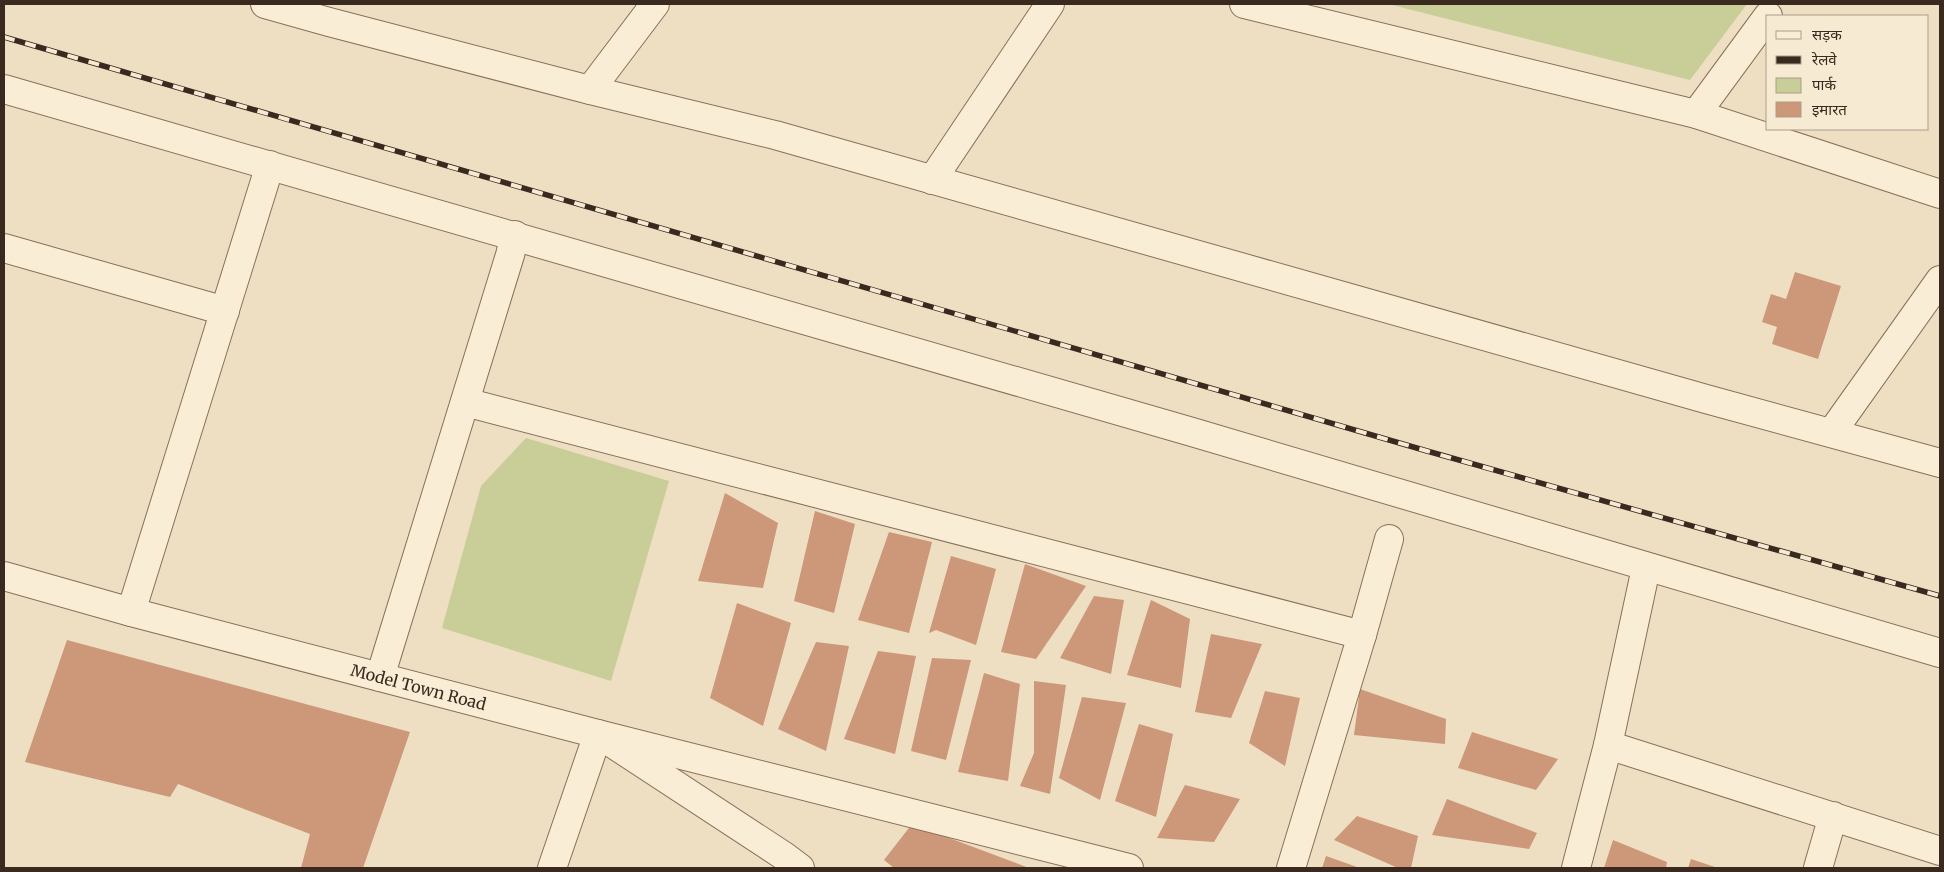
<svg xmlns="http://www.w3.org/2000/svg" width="1944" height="872" font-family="Merriweather,'Noto Sans Devanagari',serif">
<rect width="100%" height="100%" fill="#eedfc3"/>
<!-- green -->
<g fill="#c9cd97">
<polygon points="1388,4 1747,4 1690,80"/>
<polygon points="526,438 669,481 611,681 442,628 481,486"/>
</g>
<!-- building -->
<g fill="#cd9779">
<polygon points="1795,272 1841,286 1818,359 1772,344 1777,327 1762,322 1771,294 1786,299"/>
<polygon points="725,493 778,523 763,588 698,581"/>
<polygon points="815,511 855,524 834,613 794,601"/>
<polygon points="889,532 932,542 909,633 858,620"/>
<polygon points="951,556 996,569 976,645 936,630 929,633"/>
<polygon points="1025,564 1086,586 1036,659 1001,652"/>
<polygon points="1094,596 1124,600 1111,674 1060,658"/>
<polygon points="1151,600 1190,619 1181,688 1127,675"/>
<polygon points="737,603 791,623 763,726 710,698"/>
<polygon points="1211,634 1262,644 1231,718 1195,712"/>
<polygon points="67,640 410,732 363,868 301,868 310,834 178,784 170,797 25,762"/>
<polygon points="816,642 849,646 826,751 778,729"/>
<polygon points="878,651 916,656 895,754 844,739"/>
<polygon points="932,658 971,660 946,760 911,751"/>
<polygon points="984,673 1020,684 1008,781 958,772"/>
<polygon points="1034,681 1066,685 1050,794 1020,786 1034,753"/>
<polygon points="1360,689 1446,719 1445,744 1354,735"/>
<polygon points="1265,691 1300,698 1285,766 1249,743"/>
<polygon points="1082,697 1126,703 1100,800 1059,778"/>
<polygon points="1139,724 1173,734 1156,817 1115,801"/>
<polygon points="1472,732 1558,759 1536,790 1458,768"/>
<polygon points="1185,785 1240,799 1214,842 1157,838"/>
<polygon points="1447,799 1537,833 1529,849 1432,835"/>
<polygon points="1357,816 1418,836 1411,868 1398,868 1334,840"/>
<polygon points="912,824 1029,868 894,868 884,860"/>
<polygon points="1613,840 1667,862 1666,868 1604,868"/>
<polygon points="1326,856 1360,868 1322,868"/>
<polygon points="1691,859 1718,868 1688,868"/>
</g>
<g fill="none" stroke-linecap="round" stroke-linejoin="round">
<!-- minor casing -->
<g stroke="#89705a" stroke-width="30">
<g id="minor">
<polyline points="265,4 329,22 590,90 775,135 1706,399 1940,463"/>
<polyline points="1244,4 1696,114 1940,194"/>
<path d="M4 89C401 201 797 315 1192 432 1441 506 1690 581 1940 653"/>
<polyline points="590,90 655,4"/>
<polyline points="1696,114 1768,16"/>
<polyline points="932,180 1050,4"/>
<polyline points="4,248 225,311"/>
<polyline points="465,402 1362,635"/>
<polyline points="1832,432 1940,280"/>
<polyline points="131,612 270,165"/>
<polyline points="380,677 510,255 515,235"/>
<polyline points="1608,745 1940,851"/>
<polyline points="552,868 598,734 1129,868"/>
<polyline points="1291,868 1362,635 1389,539"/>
<polyline points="1576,868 1608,745 1646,568"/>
<polyline points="1818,868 1833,816"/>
</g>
</g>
<!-- tertiary casing -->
<g stroke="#89705a" stroke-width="30">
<g id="tertiary">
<path id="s1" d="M4 576 131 612 598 734 784 856 800 868"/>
</g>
</g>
<!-- minor -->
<use href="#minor" stroke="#f9edd6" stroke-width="28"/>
<!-- tertiary -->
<use href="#tertiary" stroke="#f9edd6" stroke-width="28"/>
<!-- rail casing -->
<g stroke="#39291e" stroke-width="5.5">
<polyline id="rail" points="4,37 1427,451 1940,596"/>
</g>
<!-- rail -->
<use href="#rail" stroke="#f6ead3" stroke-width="4" stroke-dasharray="11" stroke-linecap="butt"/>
</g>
<g text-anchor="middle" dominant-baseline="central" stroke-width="4" stroke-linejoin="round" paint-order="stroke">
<!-- street labels -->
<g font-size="16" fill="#39291e" stroke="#f6ead3">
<text stroke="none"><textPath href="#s1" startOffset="429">Model Town Road</textPath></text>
</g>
</g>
<!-- border -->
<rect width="1944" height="872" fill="none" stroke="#39291e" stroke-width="10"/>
<!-- legend -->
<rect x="1766" y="15" width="162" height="115" fill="#f6ead3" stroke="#aa9d8b"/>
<rect x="1776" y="31" width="25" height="8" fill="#f9edd6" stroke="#aa9d8b"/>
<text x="1812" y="40" font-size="15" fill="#39291e">सड़क</text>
<rect x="1776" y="56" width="25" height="8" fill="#39291e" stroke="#aa9d8b"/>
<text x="1812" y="65" font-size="15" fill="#39291e">रेलवे</text>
<rect x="1776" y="78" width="25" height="15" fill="#c9cd97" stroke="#aa9d8b"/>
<text x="1812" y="90" font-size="15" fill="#39291e">पार्क</text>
<rect x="1776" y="102" width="25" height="15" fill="#cd9779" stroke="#aa9d8b"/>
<text x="1812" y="115" font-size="15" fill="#39291e">इमारत</text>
</svg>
